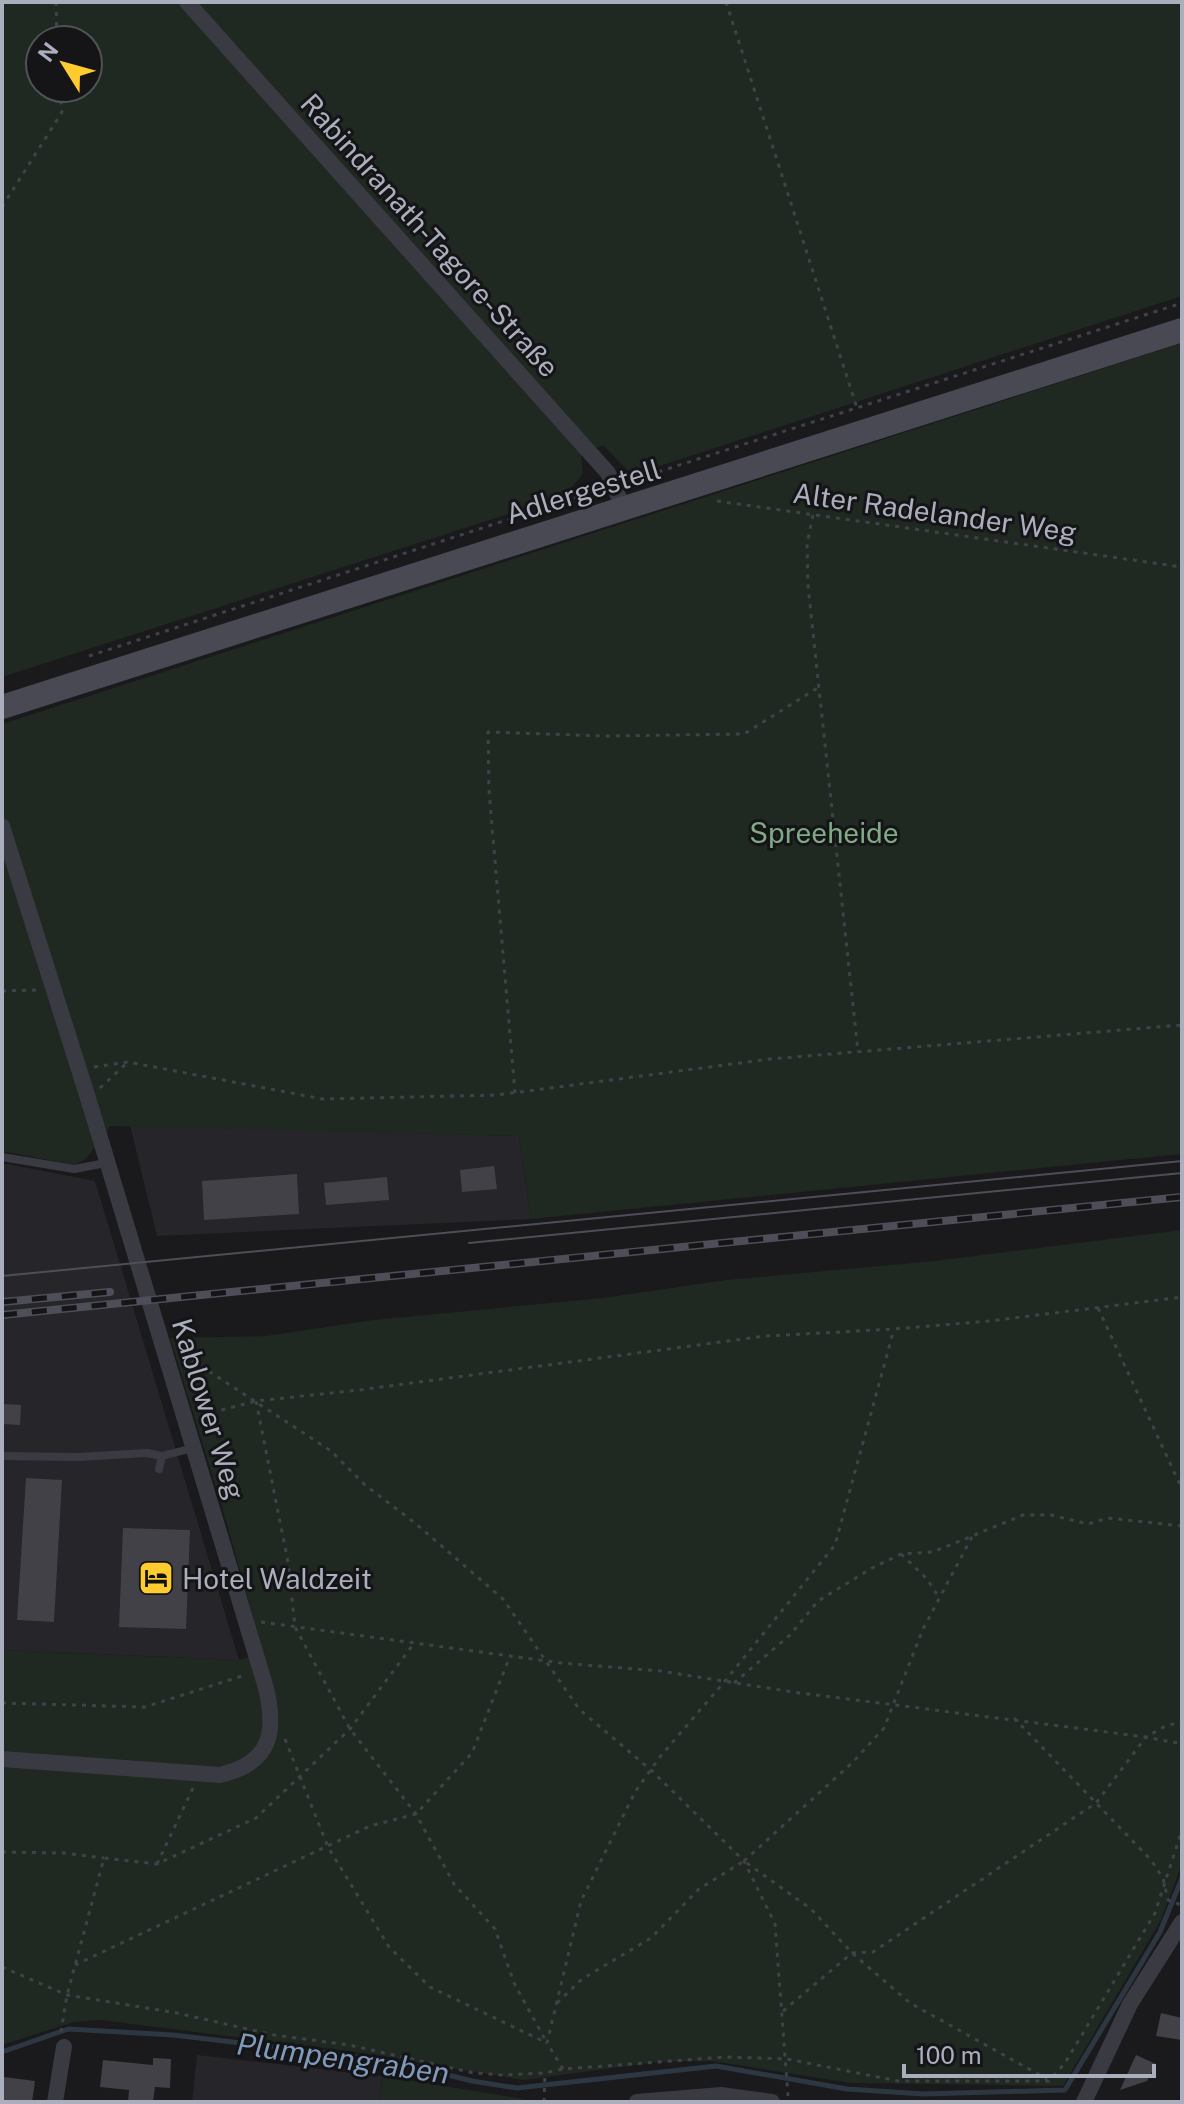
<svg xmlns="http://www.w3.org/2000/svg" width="1184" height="2104" font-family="'Public Sans',sans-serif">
<rect width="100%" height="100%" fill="#1a191c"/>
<!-- built -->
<g fill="#262529">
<polygon points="130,1125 519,1136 531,1219 157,1236"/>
<polygon points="2,1163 95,1181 239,1660 2,1650"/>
<polygon points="197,2055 383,2076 379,2102 192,2102"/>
</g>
<!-- green -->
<g fill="#1f2821" fill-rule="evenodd">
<path d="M2 2H1182V296L632 475 603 445 581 455 583 474 564 496 2 677ZM40 40H88V88H40Z"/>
<polygon points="1182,343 1182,1154 531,1219 519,1136 110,1126 86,1159 74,1165 2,1151 2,724"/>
<polygon points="1182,1230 1182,1864 1161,1920 1063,2086 850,2083 712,2061 658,2062 523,2080 355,2052 100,2020 74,2022 2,2045 2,1650 239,1660 263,1653 223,1510 170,1338 266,1336 373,1320 603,1298 726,1280 934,1261"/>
<polygon points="383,2076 523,2099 523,2102 379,2102"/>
</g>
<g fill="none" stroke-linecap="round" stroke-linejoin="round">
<!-- stream -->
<polyline stroke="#2d3742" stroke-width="5" points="2,2052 68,2029 173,2035 393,2061 472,2081 517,2088 716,2066 847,2089 924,2094 1065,2090 1160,1932 1182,1878"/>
</g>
<!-- building -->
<g fill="#414147">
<polygon points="494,1166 497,1189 462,1192 460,1170"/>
<polygon points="297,1174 299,1214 204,1220 202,1181"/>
<polygon points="387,1177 389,1200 326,1205 324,1183"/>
<polygon points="2,1404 21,1405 20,1425 2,1424"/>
<polygon points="26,1478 62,1480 54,1622 17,1620"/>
<polygon points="123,1528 190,1530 186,1629 119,1627"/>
<polygon points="1161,2013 1182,2018 1182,2040 1156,2036"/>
<polygon points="1136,2055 1156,2064 1147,2081 1120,2090"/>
<polygon points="153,2058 171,2059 170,2088 155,2087 153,2102 128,2102 129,2090 100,2087 103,2060 153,2065"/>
<polygon points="4,2077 35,2081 32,2102 2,2102"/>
</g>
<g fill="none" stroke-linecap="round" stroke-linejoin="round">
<!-- path -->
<g stroke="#404249" stroke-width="3" stroke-dasharray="4 6" stroke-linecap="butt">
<polyline points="56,2 57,40"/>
<polyline points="726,2 857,408"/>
<polyline points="2,207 62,112 60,88"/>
<polyline points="630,481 1182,303"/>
<polyline points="717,501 1182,567"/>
<polyline points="813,515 807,544 808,586 858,1052"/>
<polyline points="89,656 599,490"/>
<polyline points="2,991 38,990"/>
<polyline points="94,1067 128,1062 323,1099 497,1095 770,1059 1182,1025"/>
<polyline points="100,1088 127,1063"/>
<polyline points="515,1093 489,791 488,732 604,736 744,734 819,687"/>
<polyline points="1098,1308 1182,1489"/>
<polyline points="184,1355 331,1451 365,1485 415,1523 503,1599 579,1709 652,1771 744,1861 775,1924 788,2096"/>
<polyline points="256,1401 288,1562 295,1627 350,1729 416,1814 454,1884 495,1929 514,1983 547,2043"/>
<polyline points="202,1415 256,1401 359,1390 766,1336 894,1329 990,1321 1182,1297"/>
<polyline points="901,1554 927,1579 938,1596"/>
<polyline points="261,1622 561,1663 660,1671 793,1692 1146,1737 1164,1727 1182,1721"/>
<polyline points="734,1683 790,1635 818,1601 872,1568 901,1554 933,1552 1023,1515 1051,1515 1088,1524 1108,1518 1182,1526"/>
<polyline points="2,1703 145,1707 245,1675"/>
<polyline points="1014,1718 1151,1860 1163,1878 1168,1900 1181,1905"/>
<polyline points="285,1739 328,1847 389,1947 430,1987 547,2043"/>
<polyline points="2,1852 63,1853 104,1858"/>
<polyline points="744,1861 852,1763 884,1728 923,1629 974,1533"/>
<polyline points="157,1864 193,1788"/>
<polyline points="75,1965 370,1826 416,1814 472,1753 510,1656"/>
<polyline points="2,1967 67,1995 177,2013 274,2035 349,2045 474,2073 503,2075 545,2073 563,2069 726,2057 787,2059 898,2081 1049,2081 1065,2063 1155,1913 1182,1830"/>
<polyline points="557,2003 582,1979 651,1938 699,1889 744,1861 811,1909 852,1953 910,2003 1047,2079"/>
<polyline points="783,2011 852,1953 873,1952 1096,1803 1146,1737 1182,1744"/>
<polyline points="61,2032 67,1995 104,1858 157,1864 256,1818 350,1729 415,1642"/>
<polyline points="563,2069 547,2043 581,1901 635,1792 659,1758 725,1681 835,1545 894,1329"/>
<polyline points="544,2102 545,2073"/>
</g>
<!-- service -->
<g stroke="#3a3a42" stroke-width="8">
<polyline points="2,1157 74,1169 106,1163"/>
<polyline points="2,1456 78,1457 147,1453 162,1456 193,1448"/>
<polyline points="159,1469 162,1456"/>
</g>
<!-- minor -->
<g stroke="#3a3a42" stroke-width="16">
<polyline points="187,2 608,473 624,509"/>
<path d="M2 826 88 1098 266 1688C277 1734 270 1763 220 1775L2 1759"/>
<polyline points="55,2102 64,2047"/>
<polyline points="637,2102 721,2095 772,2102"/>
<polyline points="1084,2102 1130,2004 1182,1922"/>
</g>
<!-- secondary -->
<polyline stroke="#484952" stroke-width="24" points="2,707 1182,330"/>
<!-- tram -->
<g stroke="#4d4e57" stroke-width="2">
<polyline points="469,1243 1182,1173"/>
<polyline points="2,1276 1182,1161"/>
</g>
<!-- rail casing -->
<g stroke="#4d4e57" stroke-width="8">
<g id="rail">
<polyline points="2,1302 110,1292"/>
<polyline points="2,1315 1182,1197"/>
</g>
</g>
<!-- rail -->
<use href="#rail" stroke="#151417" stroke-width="5" stroke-dasharray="15" stroke-linecap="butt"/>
</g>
<!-- icons -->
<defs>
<g id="hotel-square" transform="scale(1.8)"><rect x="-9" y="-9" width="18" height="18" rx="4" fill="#ffcb2e" stroke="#151417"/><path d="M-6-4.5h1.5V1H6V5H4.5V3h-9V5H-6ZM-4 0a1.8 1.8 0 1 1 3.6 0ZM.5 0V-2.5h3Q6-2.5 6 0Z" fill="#111"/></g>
</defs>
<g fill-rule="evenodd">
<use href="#hotel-square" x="156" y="1578"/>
</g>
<g text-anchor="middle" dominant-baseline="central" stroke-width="6" stroke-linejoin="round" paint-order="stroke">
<!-- street labels -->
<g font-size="28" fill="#abafbd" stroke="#151417">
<text transform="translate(430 235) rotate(48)">Rabindranath-Tagore-Straße</text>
<text transform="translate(583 491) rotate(-17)">Adlergestell</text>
<text transform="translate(935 512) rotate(8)">Alter Radelander Weg</text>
<text transform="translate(209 1409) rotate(73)">Kablower Weg</text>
</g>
<!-- park labels -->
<g font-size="28" fill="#80a986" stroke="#151417">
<text x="824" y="832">Spreeheide</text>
</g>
<!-- poi labels -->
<g font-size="28" fill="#abafbd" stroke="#151417" text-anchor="start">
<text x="182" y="1578">Hotel Waldzeit</text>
</g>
<!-- water labels -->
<g font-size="30" font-style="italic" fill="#7f9abb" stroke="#151417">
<text transform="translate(343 2058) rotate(8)">Plumpengraben</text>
</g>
</g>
<!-- border -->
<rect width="1184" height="2104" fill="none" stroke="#abafbd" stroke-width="8"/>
<!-- north arrow -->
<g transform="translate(64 64) rotate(307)"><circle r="38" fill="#151417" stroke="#515259" stroke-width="2"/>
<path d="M0-6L14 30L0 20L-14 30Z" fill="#ffcb2e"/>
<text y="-12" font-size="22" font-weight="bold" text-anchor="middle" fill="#abafbd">N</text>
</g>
<!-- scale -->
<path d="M904 2064v12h250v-12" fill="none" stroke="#abafbd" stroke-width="4"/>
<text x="916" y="2064" font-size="24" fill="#abafbd" stroke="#151417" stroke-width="6" paint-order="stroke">100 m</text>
</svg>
